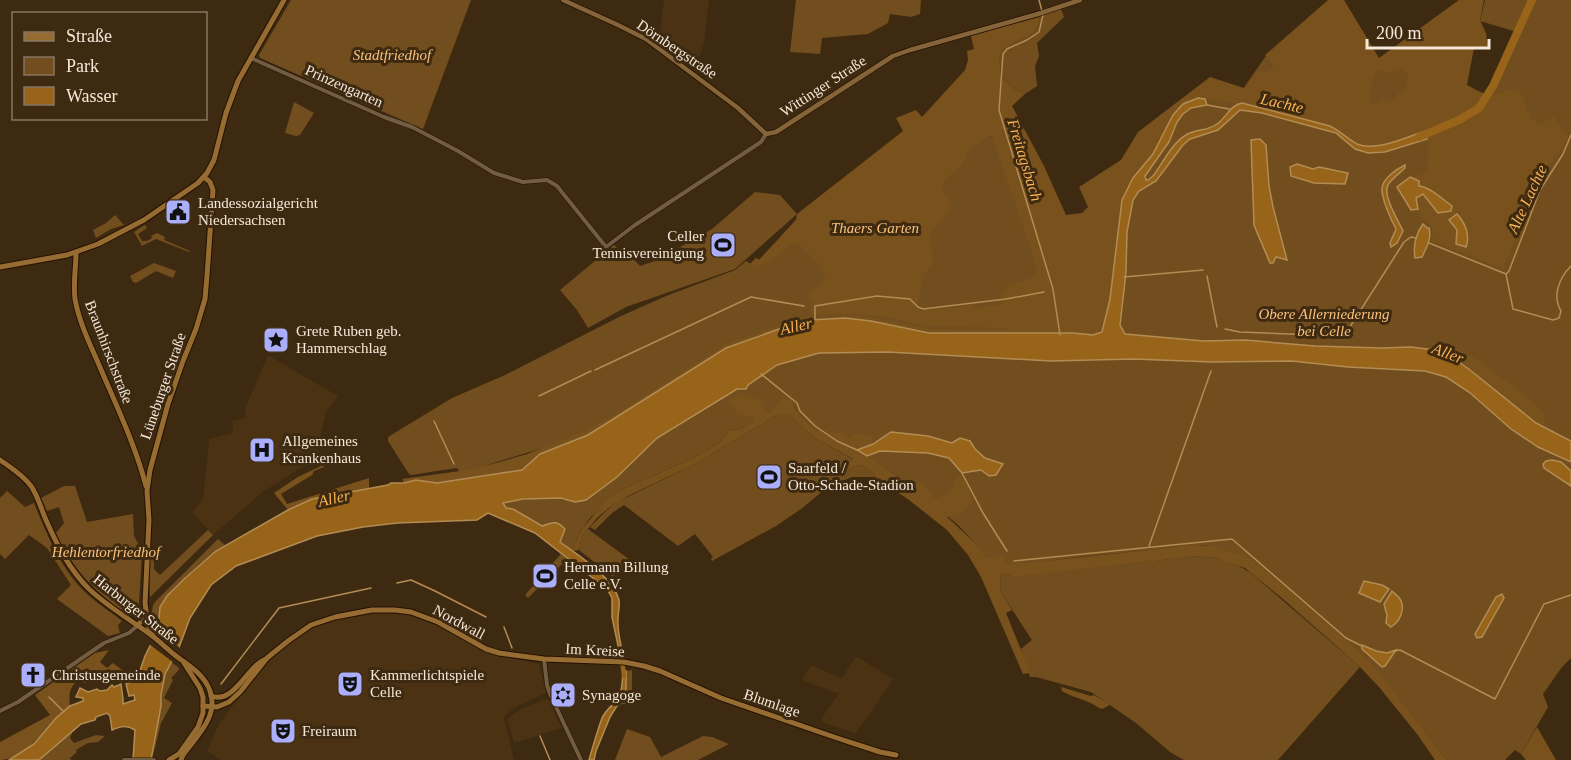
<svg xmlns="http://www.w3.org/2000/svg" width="1571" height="760" font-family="Georgia,serif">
<rect width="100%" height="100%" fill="#3e2a11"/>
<!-- built -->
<g fill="#4a3212">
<polygon points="664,0 709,0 704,43 701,53 691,66 659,43"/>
<polygon points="268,355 338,396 326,412 314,462 297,470 263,492 213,535 192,512 203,499 209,439 233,433 232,421 246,418 245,408"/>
<polygon points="382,612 408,613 438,623 477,647 498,655 539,664 546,693 514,708 504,717 514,760 221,760 207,751 219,724 258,672 273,655 289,642 309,629 345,616"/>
<polygon points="856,656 893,679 866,720 855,733 821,722 825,713 839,694 802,680 811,665 842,678"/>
<polygon points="546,699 548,699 562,728 514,743 507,719 517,711"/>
</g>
<!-- green -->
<g fill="#724e1e">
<polygon points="291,0 471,0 423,129 260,58 259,55"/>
<polygon points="796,0 921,0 920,14 911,17 890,14 888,23 868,34 822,38 820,54 790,52"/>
<path d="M1330 0 1380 60 1466 87 1485 96 1517 32 1480 21 1485 0H1571V658L1562 667 1543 694 1548 707 1521 754 1515 750 1505 760H1447L1385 682 1249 560 1226 550 1203 545 1079 557 999 567 985 560 974 542 958 525 908 484 885 467 815 430 797 412 795 407 777 403 772 412 764 411V408L754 417 756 421 741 429 729 430 719 443 691 459 621 490 590 518 582 529 572 551 560 542 554 522 542 526 513 509 506 508 503 503C527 498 552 496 576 502L570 440 460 473 457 468 411 475 409 474 388 441V437L452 398 505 375 619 317 666 296 735 270 746 261 751 264 756 258 759 260 796 220 942 190 943 180 968 149 992 136 1065 215H1082L1089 207 1115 167 1209 78 1243 89 1265 57Z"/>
<path d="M1061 9 1064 17 1037 43 1039 56 1035 66 1037 86 1025 94 1017 91 1001 77C1001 71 999 63 1000 57 1004 40 1024 42 1035 31 1036 29 1039 23 1040 22L1039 17Z"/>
<polygon points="294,102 314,113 300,135 296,136 285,133"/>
<polygon points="755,192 780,195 797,214 735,269 626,307 588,328 577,310 560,290 614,245 622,253 625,250 640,266 655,261 712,229"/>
<polygon points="115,215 124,225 111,229 96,238 93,230 106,223"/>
<polygon points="145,225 147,228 138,234 142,241 147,241 152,238 151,236 157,233 165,237 164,240 190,251 189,252 156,239 142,246 134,232"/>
<polygon points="154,263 176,271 173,278 156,271 136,283 133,282 130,276"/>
<polygon points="784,413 788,414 813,437 854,460 847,467 861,465 873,471 875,477 853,477 830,485 801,509 776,526 712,561 711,559 713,557 695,534 678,546 624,505 612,513 595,530 590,527 612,505 619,501 695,464 779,414"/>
<path d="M64 486H75L87 522 133 514 134 536 142 551 139 603 136 611 130 609 126 614C95 591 72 569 56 533L64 523 59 507 47 511 41 498Z"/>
<path d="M7 491 25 507 34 503C48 537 61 570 88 595 99 605 111 612 122 621L118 625 120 633 108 636 57 599 71 585 47 548 29 535 5 559 0 554V498Z"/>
<polygon points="588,529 645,571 629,571 612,576 579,550 582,536"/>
<polygon points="208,530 213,535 150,597 149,571 151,549 158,550 158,555 154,555 154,569 160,575"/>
<path d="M218 539 225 545C211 554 175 583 167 597 162 606 159 619 158 630 153 623 150 612 154 603Z"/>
<polygon points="561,554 567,559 528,598 525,595"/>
<path d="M1199 556C1217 557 1236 563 1251 573L1360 667 1278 760H1184L1170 752 1136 723 1091 692 1036 677H1030L1021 649 1032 640 1000 591 1001 573 1011 576Z"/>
<polygon points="171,662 178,667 179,670 171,678 173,680 164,698 172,703 161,723 153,756 165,674"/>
<path d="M632 670V695L629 704H622L616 707C625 692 626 688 626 671Z"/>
<polygon points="627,729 650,737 661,757 703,736 712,737 729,744 698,760 615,760"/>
<polygon points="72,731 72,733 70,738 74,743 96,735 105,736 98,742 88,743 76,750 77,752 70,758 71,760 39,760"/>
</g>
<!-- forest -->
<g fill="#78511c" fill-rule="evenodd">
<path d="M1328 0H1344L1379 58 1459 0H1484L1480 20 1486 33 1488 48H1474L1467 85C1488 96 1488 98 1511 89L1522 94 1531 119 1541 125 1553 116 1569 138 1534 189 1504 269 1432 241 1433 229 1414 209 1397 184 1427 172 1428 142 1425 131C1406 138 1373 154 1354 142 1346 137 1339 130 1330 126L1259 107 1198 98 1173 115 1153 154 1133 178 1110 299 1102 332 1093 335 1073 333H929L871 321 845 318 810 320 588 435 541 454 522 470 437 483 416 480 404 483 402 479 460 471 496 463 527 454 560 441 584 431 616 414 725 345 765 330 806 318 861 316 930 329 1006 330V328L930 326 885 317 862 314 813 315 811 312 812 300 806 296 826 280 819 264 798 243 791 245 768 262 755 268 749 265 756 258 759 260 796 220 797 214 903 131 896 118 916 110 922 117 965 70 968 60 967 51 974 49 971 36 1039 17 1040 22C1039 23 1036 29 1035 31 1024 42 1005 40 1000 57 999 63 1001 71 1001 77L1017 91 1025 94 1012 106 1044 166 1066 215 1082 213 1088 207 1079 187 1121 160 1138 132 1210 77 1244 88 1259 70 1266 72 1274 67 1265 55ZM1403 68 1408 75 1406 90 1398 93 1395 99 1389 103 1385 99 1374 105 1370 100C1372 88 1369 79 1379 69L1390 74ZM992 136 1037 268 1033 277 1007 286 1002 294 1003 305 976 308 974 305 921 311 917 308 923 276 933 263 930 235 953 205 942 190 944 180 961 166 969 149Z"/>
<polygon points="1455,348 1478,360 1525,395 1544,413 1546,428 1536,423 1470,370 1453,358 1435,350"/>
<path d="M740 392 763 402 764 411 771 412 777 403 784 398 791 400 797 412 815 430 841 433 850 438 857 433 872 436 873 444 858 451 882 465 908 484 924 485 935 499 950 492 954 481 961 474 969 488 973 501 966 510 947 517 974 542 986 558 989 559 997 554 1006 559 1004 562 1006 565 1197 545 1214 546 1247 557 1288 589 1345 639 1367 660 1386 682 1447 760H1435L1417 734 1379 687 1360 667 1283 599 1245 568 1215 558 1199 556 1019 576H1011L1001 573 1000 591 1012 610 1006 613 1028 667 1029 673 1023 674 981 577 968 555 947 530 909 500 875 477 873 471 861 465 846 468 853 459 813 437 788 414H779L695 464 630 495 612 505 597 518 582 536 579 550 572 551 582 529 605 502 621 490 691 459 719 443 729 430 741 429 755 421 754 417C740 416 735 413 728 401Z"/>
<polygon points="323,465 324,467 314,471 312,475 281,494 287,504 369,478 369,489 312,499 288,510 274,493 298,477"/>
<path d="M109 650 100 662 107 668 113 663 126 673 121 678 99 679 84 683 80 678C69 688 69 692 70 706 65 710 60 714 55 719 41 734 23 760 0 760V742L50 715 35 695 95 653Z"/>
<path d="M1061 687 1091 696 1094 695 1110 705 1102 709C1096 707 1094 704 1088 702 1079 698 1070 696 1062 691Z"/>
<polygon points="1537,727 1556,760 1526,760 1521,754"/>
</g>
<!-- water -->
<g fill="#97641a" stroke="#b38c54" stroke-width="1.5">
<path d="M1198 98 1205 99 1207 105 1191 108 1183 114 1177 122 1169 142 1145 176 1146 180H1148L1153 176C1162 164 1173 142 1186 135 1196 129 1208 131 1217 124 1227 117 1230 105 1242 103L1330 126C1340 131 1348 139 1357 144 1376 152 1407 137 1425 131L1427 139 1385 152 1368 153 1355 149 1336 133 1262 113 1240 110 1218 130 1190 139 1183 145 1156 181 1139 191 1133 200 1127 232 1126 272 1120 325 1125 334 1204 341 1245 340 1315 346 1381 348 1411 347 1435 350 1453 358 1470 370 1536 423 1571 441V462L1538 447 1511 429 1469 392 1446 377 1425 371 1348 367 1292 361 1213 362 1133 359 1051 361 888 352 819 353 777 365 748 385 746 389H737L657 438 617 477 586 500 575 502 561 498 523 499 503 503 506 508 513 509 542 526C554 523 555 519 565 529L560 542C579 556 613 577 619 600 620 607 618 612 618 619 617 630 621 644 623 656L620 655 612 617V598L607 589 535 533 488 513 477 520 397 523 363 527 317 536 236 566 211 585 190 618 178 650 165 674 161 695V706L151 760H133L135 730C127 725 121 726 112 730L110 716 107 713 96 717 95 720 81 724 39 760H9L34 744 56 718 70 706 83 701V698L76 697 80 688 88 692 97 689 100 691 107 690 112 685 114 687 121 684 123 699V704L135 700 134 695 129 696 126 684 137 679 145 656 158 630 160 607 167 596 185 578 216 551 288 510 312 499 388 485 391 483H404L416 480 437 483 522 470 540 454 588 435 726 348 782 328 810 320 845 318 871 321 929 333H1073L1093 335 1102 332 1110 299 1122 200 1133 178 1153 154 1173 115 1183 104Z"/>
<polygon points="1260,139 1266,145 1269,186 1273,207 1287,260 1276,257 1273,263 1270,263 1254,225 1251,140"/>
<polygon points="1297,164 1313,169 1319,167 1348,173 1345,184 1314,183 1291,176 1290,167"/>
<path d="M1405 165V168C1400 173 1391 179 1388 185 1382 195 1399 222 1403 231L1397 243 1391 247 1390 243 1396 229C1391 220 1381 197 1382 188 1383 178 1397 169 1405 165Z"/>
<path d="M1410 177 1419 181V186C1430 187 1442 199 1452 206L1451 211 1438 213 1423 194 1416 198 1418 209 1411 210 1397 187Z"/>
<path d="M1457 214C1466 224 1470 235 1466 247L1456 244 1457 230 1449 220Z"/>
<path d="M1423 224 1427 228H1429C1432 239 1426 248 1422 257L1415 258C1413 246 1416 234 1423 224Z"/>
<polygon points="891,432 928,436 952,443 960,438 970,441 975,449 985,458 1003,464 996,475 989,476 981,470 962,473 949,458 928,453 880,451 867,456 857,450 873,444"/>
<polygon points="1552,460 1561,462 1571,471 1571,486 1544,468 1543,464 1546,461"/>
<polygon points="1364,581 1382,585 1389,589 1380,602 1359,593"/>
<path d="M1392 591C1395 594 1398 596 1400 599 1406 609 1400 621 1391 627L1386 623 1387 615 1384 604Z"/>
<polygon points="1502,594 1504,598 1482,637 1477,638 1475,634 1496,597"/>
<polygon points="1362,645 1376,651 1387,653 1396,650 1385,666 1382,667 1362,649"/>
<path d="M623 671H626V687L625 693 610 717 596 751 594 760H589C593 746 597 732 602 718 606 710 612 706 617 699 623 690 622 681 623 671Z"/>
</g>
<!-- pier -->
<polygon fill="#3e2a11" points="157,629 169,638 171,638 172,641 181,649 174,663 149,644"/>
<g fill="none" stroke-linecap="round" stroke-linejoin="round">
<!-- stream -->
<g stroke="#b38c54" stroke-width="1.5">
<polyline points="1039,0 1042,11"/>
<polyline points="1043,15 1039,32 1027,40 1007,49 1003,54 999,110 1053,289 1060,335"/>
<polyline points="1207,105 1229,109"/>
<path d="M1429 243 1506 274 1513 309 1553 320 1559 318 1561 311C1552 296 1559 278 1571 266"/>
<polyline points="1506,274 1509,271 1540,190 1563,154 1571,135"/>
<polyline points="1207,276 1217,327"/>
<polyline points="1124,277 1203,270"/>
<polyline points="815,319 815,306 877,296 910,299 918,307 923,309 1006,299 1044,292"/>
<polyline points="1225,329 1240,332 1340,336 1346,333 1404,242 1411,237 1416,238"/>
<polyline points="595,370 751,297 804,306"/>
<polyline points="761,374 797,403 800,411 815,426 837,441 857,450"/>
<polyline points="539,396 591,371"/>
<polyline points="434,421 454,464"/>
<polyline points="962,473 983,513 1007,551"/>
<polyline points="1149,546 1211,371"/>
<polyline points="1014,561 1232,539 1346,638 1362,646"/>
<polyline points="397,583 411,580 435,591 486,617"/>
<polyline points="504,627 512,648"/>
<polyline points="1395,651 1400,650 1495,699 1544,604 1571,595"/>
<polyline points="221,684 279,608 371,588"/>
<polyline points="49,697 64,712"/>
<polyline points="540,736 550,760"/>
</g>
<!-- canal -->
<polyline stroke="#97641a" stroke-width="4.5" points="621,651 624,676"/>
<!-- river -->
<polyline stroke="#97641a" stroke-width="8" points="1419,137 1459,120 1479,108 1493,86 1532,0"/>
<!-- tertiary casing -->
<g stroke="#241200" stroke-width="5">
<g id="tertiary">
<polyline points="251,58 384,117 412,127 458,151 494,173 523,182 547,180 557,186 606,247 635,225 761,142 766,134"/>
<polyline points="544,659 547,685 550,694 581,760"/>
<polyline points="0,711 18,702 104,643 129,633 138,625"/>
<polyline points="124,760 154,760"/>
</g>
</g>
<!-- secondary casing -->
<g stroke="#241200" stroke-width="6">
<polyline id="secondary" points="563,0 618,25 646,39 738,108 766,134 776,132 893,56 910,50 1038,14 1080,0"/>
</g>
<!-- primary casing -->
<g stroke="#241200" stroke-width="7">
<g id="primary">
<path d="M76 252C76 268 73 283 75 299 79 322 90 344 99 365 116 405 135 444 146 486"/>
<polyline points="0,267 67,255 98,244 144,220 198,183 207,173 214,160 226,113 238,81 284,0"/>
<path d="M0 460C10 467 23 475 31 486 38 496 41 509 46 520 57 545 69 569 89 589 108 607 131 620 151 635 162 643 172 654 183 661 194 669 205 677 210 691 219 716 197 736 183 755L181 760"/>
<polyline points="138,625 143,619 145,609"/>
<polyline points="153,636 148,626 145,603 149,520 147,491 150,470 168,404 183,361 196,329 205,299 207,276 213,190 210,182 204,177"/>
<path d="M211 696C234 705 247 666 266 659"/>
<polyline points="203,706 217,707 229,702 240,692 267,658 288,641 311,625 335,617 372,610 395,610 411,612 438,622 486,649 499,653 544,659 624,662 644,666 660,671 721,698 837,738 880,752 896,755"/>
<polyline points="169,760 179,754 198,727 203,713 203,697 200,688 184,663"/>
</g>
</g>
<!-- tertiary -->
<use href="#tertiary" stroke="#725c42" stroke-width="4"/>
<!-- secondary -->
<use href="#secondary" stroke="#85643a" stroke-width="4.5"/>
<!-- primary -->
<use href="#primary" stroke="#976c32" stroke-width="5"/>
</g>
<!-- icons -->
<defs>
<g id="civic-square" transform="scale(1.35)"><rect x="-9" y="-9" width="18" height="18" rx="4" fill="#abaffb" stroke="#3e2a11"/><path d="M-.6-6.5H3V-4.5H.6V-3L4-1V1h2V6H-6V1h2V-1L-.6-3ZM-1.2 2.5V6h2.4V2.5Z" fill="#111"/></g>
<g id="stadium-square" transform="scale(1.35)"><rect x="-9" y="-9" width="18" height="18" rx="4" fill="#abaffb" stroke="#3e2a11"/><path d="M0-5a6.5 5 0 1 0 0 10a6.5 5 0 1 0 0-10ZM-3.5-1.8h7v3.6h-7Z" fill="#111"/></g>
<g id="sight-square" transform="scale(1.35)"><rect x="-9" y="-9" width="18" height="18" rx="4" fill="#abaffb" stroke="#3e2a11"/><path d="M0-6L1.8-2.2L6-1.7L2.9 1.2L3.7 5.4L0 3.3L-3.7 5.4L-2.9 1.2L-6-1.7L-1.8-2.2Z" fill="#111"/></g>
<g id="hospital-square" transform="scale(1.35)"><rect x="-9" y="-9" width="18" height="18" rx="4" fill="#abaffb" stroke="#3e2a11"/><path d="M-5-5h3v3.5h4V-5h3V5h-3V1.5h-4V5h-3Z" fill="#111"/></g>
<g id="church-square" transform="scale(1.35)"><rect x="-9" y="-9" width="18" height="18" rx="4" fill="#abaffb" stroke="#3e2a11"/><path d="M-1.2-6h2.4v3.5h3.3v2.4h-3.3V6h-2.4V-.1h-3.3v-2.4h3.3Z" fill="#111"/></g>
<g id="theatre-square" transform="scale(1.35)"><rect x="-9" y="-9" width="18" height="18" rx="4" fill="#abaffb" stroke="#3e2a11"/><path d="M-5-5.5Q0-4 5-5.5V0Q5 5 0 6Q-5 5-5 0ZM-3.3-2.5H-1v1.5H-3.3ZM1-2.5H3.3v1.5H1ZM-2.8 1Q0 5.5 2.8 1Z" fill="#111"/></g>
<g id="synagogue-square" transform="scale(1.35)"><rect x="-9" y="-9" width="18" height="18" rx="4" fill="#abaffb" stroke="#3e2a11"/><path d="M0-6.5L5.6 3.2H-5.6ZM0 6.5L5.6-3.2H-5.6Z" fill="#111"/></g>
</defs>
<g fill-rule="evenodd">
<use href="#civic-square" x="178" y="212"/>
<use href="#stadium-square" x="723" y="245"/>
<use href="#sight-square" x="276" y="340"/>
<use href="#hospital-square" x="262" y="450"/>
<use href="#stadium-square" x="769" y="477"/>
<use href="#stadium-square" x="545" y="576"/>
<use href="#church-square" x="33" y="675"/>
<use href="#theatre-square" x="350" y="684"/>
<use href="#synagogue-square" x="563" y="695"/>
<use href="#theatre-square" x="283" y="731"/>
</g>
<g text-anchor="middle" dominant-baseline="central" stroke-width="6" stroke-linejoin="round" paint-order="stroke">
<!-- street labels -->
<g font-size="15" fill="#f5e8da" stroke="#3e2a11">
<text transform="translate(677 49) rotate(34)">Dörnbergstraße</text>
<text transform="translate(344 86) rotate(24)">Prinzengarten</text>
<text transform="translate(823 86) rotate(-33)">Wittinger Straße</text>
<text transform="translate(109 352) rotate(69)">Braunhirschstraße</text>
<text transform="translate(163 386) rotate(-71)">Lüneburger Straße</text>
<text transform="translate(136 609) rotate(38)">Harburger Straße</text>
<text transform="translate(459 622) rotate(28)">Nordwall</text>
<text transform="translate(595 650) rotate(3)">Im Kreise</text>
<text transform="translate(772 703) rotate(19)">Blumlage</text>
</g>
<!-- park labels -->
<g font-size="15" font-style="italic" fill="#fbc27c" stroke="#3e2a11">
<text x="392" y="55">Stadtfriedhof</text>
<text x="875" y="228">Thaers Garten</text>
<text x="1324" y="314">Obere Allerniederung<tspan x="1324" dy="17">bei Celle</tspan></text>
<text x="106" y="552">Hehlentorfriedhof</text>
</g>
<!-- poi labels -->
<g font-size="15" fill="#f5e8da" stroke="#3e2a11" text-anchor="start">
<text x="198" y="203">Landessozialgericht<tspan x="198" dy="17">Niedersachsen</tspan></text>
<text x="704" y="236" text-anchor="end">Celler<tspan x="704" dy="17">Tennisvereinigung</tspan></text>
<text x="296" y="331">Grete Ruben geb.<tspan x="296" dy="17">Hammerschlag</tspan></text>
<text x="282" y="441">Allgemeines<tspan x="282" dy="17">Krankenhaus</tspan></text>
<text x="788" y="468">Saarfeld /<tspan x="788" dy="17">Otto-Schade-Stadion</tspan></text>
<text x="564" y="567">Hermann Billung<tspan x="564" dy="17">Celle e.V.</tspan></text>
<text x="52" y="675">Christusgemeinde</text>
<text x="370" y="675">Kammerlichtspiele<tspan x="370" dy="17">Celle</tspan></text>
<text x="582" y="695">Synagoge</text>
<text x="302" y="731">Freiraum</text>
</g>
<!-- water labels -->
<g font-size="16" font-style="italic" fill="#f9b254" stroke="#3e2a11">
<text transform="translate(1282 103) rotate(13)">Lachte</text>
<text transform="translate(1025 160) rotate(73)">Freitagsbach</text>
<text transform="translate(1527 199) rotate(-65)">Alte Lachte</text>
<text transform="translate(796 326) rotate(-12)">Aller</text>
<text transform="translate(1448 353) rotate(21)">Aller</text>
<text transform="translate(334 498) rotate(-12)">Aller</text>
</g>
</g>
<!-- legend -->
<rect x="12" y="12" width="195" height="108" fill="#3e2a11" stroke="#877661" stroke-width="1.5"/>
<rect x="24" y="32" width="30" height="9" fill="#976c32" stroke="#877661" stroke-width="1.5"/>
<text x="66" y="42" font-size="18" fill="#f5e8da">Straße</text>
<rect x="24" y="57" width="30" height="18" fill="#724e1e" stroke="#877661" stroke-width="1.5"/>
<text x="66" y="72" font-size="18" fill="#f5e8da">Park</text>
<rect x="24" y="87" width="30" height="18" fill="#97641a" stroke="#877661" stroke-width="1.5"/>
<text x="66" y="102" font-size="18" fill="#f5e8da">Wasser</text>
<!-- scale -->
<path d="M1367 39v9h122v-9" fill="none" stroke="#f5e8da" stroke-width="3"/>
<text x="1376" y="39" font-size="18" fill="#f5e8da" stroke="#3e2a11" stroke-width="4.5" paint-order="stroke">200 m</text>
</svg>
